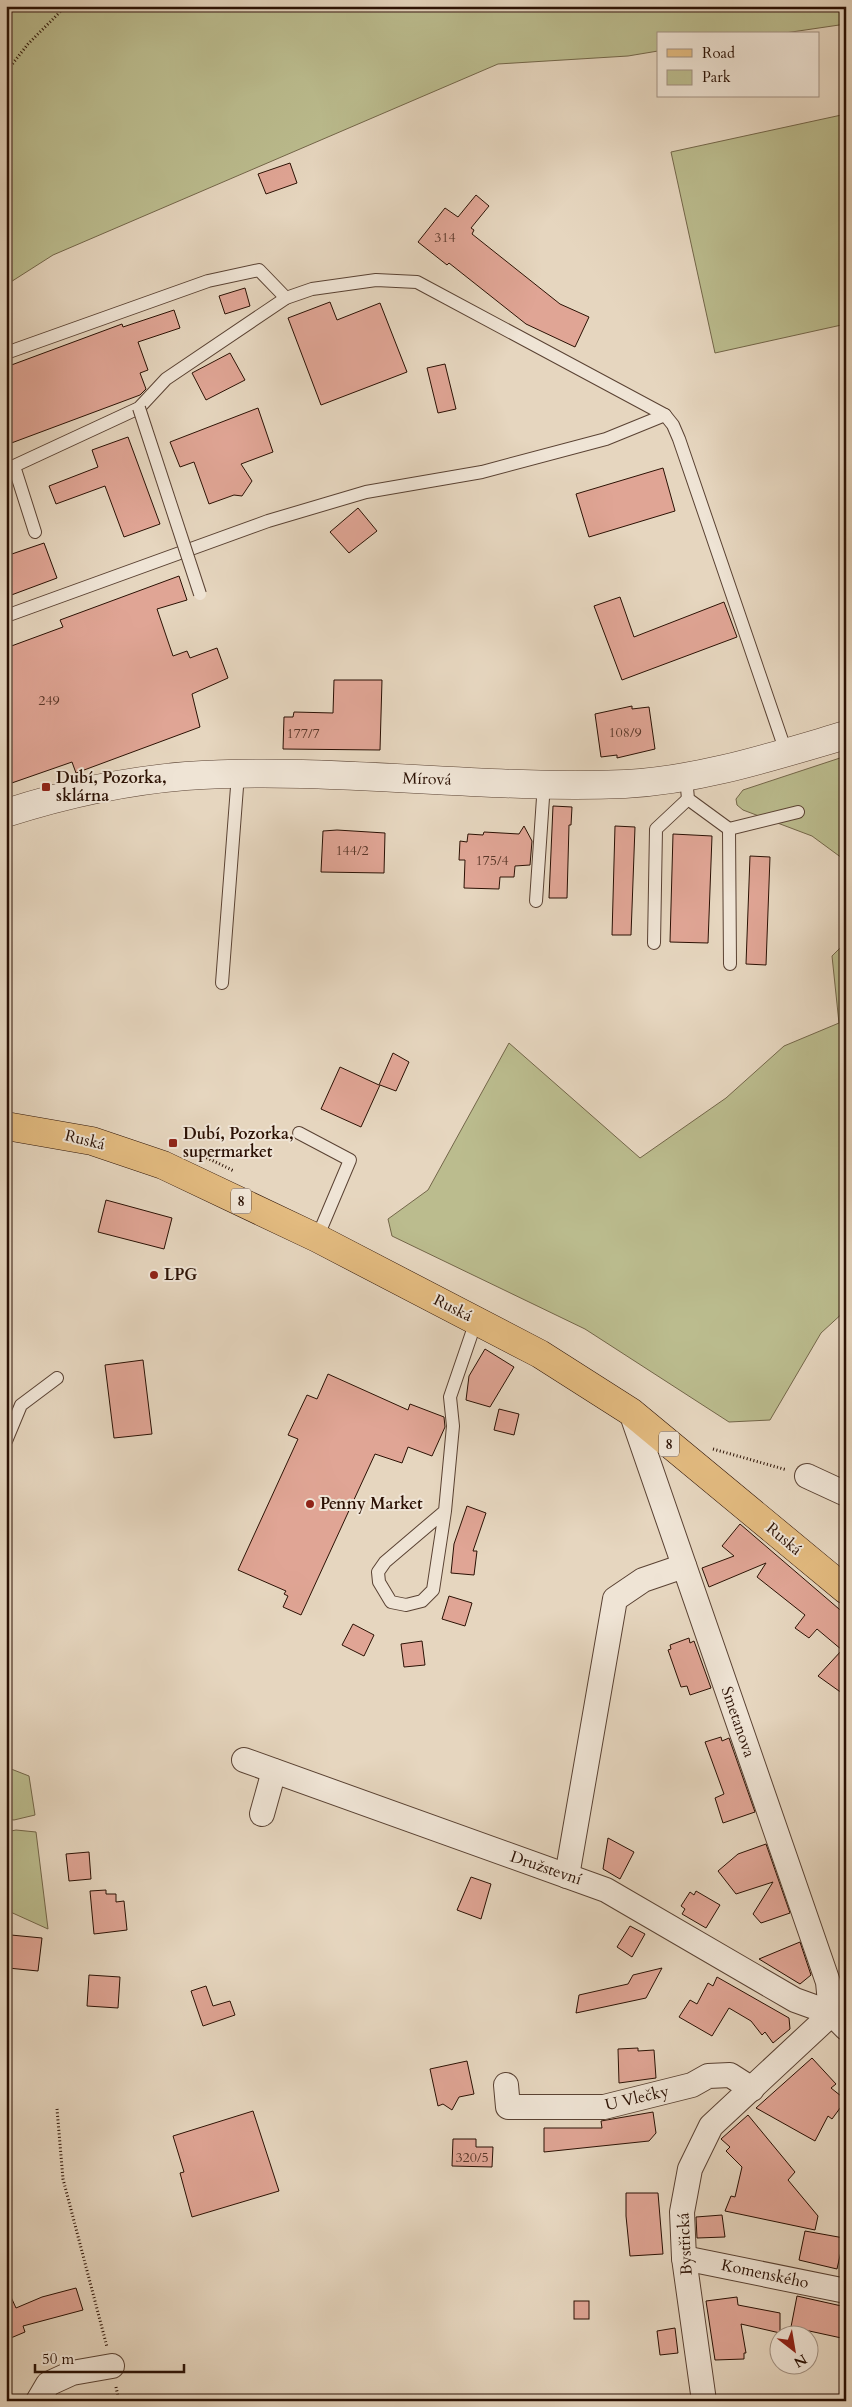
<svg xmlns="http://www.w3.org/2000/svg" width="852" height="2407" font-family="Cardo,serif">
<rect width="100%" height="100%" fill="#e6d6bf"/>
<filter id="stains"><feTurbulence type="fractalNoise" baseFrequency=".004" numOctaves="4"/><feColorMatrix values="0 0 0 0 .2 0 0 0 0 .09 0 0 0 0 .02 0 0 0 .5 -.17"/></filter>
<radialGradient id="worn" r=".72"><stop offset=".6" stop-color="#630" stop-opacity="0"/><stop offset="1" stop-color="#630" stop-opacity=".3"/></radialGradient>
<!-- green -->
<g fill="#bbbc8e" stroke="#736649">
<polygon points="6,6 846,6 846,24 778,34 658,34 658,51 628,56 498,64 53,255 6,285"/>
<polygon points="846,114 846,324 715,353 671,152"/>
<polygon points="846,756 846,861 812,836 743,810 737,805 736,799 743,790"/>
<polygon points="846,942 846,1310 821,1333 770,1420 729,1422 585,1329 392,1236 388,1219 428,1190 509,1043 640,1158 726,1098 784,1046 839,1023 832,956"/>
<polygon points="6,1767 29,1776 35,1815 14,1820 6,1819"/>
<polygon points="16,1830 36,1832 48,1929 6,1910 6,1832"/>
</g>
<!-- building -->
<g fill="#e0a595" stroke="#2b1104">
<polygon points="290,163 297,183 266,194 258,174"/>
<polygon points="476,195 489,206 471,228 474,230 472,234 560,304 589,317 575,347 526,324 449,263 447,265 418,242 445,208 458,217"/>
<polygon points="245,288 250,306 225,314 219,296"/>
<polygon points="330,302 337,320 380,303 407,372 321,405 288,318"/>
<polygon points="174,310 180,328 138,342 148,370 140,373 146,389 140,395 6,445 6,367 122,324 123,327"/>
<polygon points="230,353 245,380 206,400 192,373"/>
<polygon points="445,364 456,409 438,413 427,368"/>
<polygon points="258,408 273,452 241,464 252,481 242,496 234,495 209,504 194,462 180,467 170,442"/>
<polygon points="128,437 160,524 124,537 105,486 56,504 49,486 98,467 92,450"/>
<polygon points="663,468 675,511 589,537 576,494"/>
<polygon points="358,508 377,531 349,553 330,532"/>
<polygon points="44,543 57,578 6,597 6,556"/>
<polygon points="179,576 187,600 157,609 173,656 187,651 190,658 217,648 228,678 192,694 200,727 76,773 72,762 6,785 6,648 63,627 60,620"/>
<polygon points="620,597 634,637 724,602 737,637 622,680 594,606"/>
<polygon points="334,680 382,680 380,750 283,749 284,717 293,717 294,712 333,713"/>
<polygon points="632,706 632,709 649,707 655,749 617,758 617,755 601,757 595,714"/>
<polygon points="553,806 572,807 571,825 569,825 567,898 549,898"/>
<polygon points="524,826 532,841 530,865 515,866 514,877 500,877 499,889 464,888 465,860 459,860 460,841 467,842 468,834 483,835 484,832 519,834"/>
<polygon points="615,826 635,827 631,935 612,935"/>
<polygon points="337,830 385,833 384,873 321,872 323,831"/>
<polygon points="673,834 712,836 708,943 670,942"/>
<polygon points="750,856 770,857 766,965 746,964"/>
<polygon points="393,1053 409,1062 396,1091 380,1085 361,1127 321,1109 340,1067 379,1085"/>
<polygon points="106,1200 172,1218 164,1249 98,1232"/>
<polygon points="485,1349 514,1367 490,1407 466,1400 469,1376"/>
<polygon points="143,1360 152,1434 114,1438 105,1365"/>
<polygon points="328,1374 408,1410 410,1404 444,1417 445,1427 432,1456 408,1447 402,1463 375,1454 301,1615 283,1607 288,1596 284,1594 286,1591 238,1570 298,1439 288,1435 307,1395 317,1399"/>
<polygon points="499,1409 519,1414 514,1435 494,1430"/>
<polygon points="467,1506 486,1513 473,1551 477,1551 474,1575 451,1573 454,1544"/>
<polygon points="740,1524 846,1615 846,1696 818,1676 842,1650 817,1629 809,1638 795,1628 805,1615 757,1577 766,1563 709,1587 702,1568 734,1556 722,1546"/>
<polygon points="449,1596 472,1603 465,1626 442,1619"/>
<polygon points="353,1624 374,1635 364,1656 342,1645"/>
<polygon points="689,1638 690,1643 694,1641 711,1688 690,1695 687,1686 681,1687 668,1650 671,1649 670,1645"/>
<polygon points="422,1641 425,1665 404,1667 401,1644"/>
<polygon points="721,1737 722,1741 729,1738 755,1812 723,1823 715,1798 724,1794 705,1742"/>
<polygon points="608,1838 634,1852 620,1879 603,1869"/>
<polygon points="766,1844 790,1913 761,1923 753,1914 773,1882 736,1894 718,1871 738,1854"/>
<polygon points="89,1852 91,1879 69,1881 66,1854"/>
<polygon points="471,1877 491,1884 481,1919 457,1910"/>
<polygon points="106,1890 106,1894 116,1894 116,1902 124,1901 127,1930 94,1934 90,1891"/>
<polygon points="696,1891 720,1905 706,1928 682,1914 685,1909 681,1906 690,1892 694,1895"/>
<polygon points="630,1926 645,1934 632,1957 617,1947"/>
<polygon points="11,1935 42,1938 38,1971 8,1968"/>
<polygon points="800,1942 811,1975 800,1984 759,1959"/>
<polygon points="662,1968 646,1998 576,2013 579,1995 628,1984 633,1975"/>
<polygon points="89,1975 120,1977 118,2008 87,2006"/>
<polygon points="717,1977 789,2018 790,2029 773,2043 765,2032 762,2035 751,2021 729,2008 712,2036 679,2017 690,2000 697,2004 708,1983 713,1986"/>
<polygon points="206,1986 213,2006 230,2001 235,2015 203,2026 191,1991"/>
<polygon points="638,2048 638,2051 654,2050 656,2078 619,2083 618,2049"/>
<polygon points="812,2058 836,2084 831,2088 846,2100 832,2119 828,2116 815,2141 756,2108"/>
<polygon points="467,2061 474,2094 459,2097 452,2110 443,2104 438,2106 430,2069"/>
<polygon points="253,2111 279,2191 192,2217 180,2173 184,2172 173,2136"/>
<polygon points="653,2112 656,2133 649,2141 544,2152 544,2128 602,2128 601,2121"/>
<polygon points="748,2115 795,2172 788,2180 818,2216 815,2230 725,2211 731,2196 735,2197 742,2167 726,2151 730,2147 721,2139"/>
<polygon points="453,2139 476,2139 476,2147 493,2147 492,2167 452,2166"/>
<polygon points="626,2193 658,2193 663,2254 630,2256 626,2216"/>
<polygon points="722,2215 725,2237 697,2238 696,2217"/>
<polygon points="805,2231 844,2238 837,2269 799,2260"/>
<polygon points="6,2286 16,2308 42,2297 76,2288 83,2310 23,2326 25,2332 6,2340"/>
<polygon points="797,2296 846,2307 846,2339 791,2327"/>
<polygon points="737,2297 738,2305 780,2313 780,2333 741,2324 746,2353 744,2353 744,2359 715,2360 706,2301"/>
<rect x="574" y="2301" width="15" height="18"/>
<polygon points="675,2328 678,2353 660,2355 657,2331"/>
</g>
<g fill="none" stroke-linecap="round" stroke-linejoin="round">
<!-- service casing -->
<g stroke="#5a4233" stroke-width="14">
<g id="service">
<polyline points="6,353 208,281 259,270 286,298"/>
<polyline points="35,532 14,466 139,408 166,379 286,298 312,289 376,280 417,282 665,415 673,425 679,439 786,752"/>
<polyline points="6,616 268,521 366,492 482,472 606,439 665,415"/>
<polyline points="686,777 688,799 729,829 730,964"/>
<polyline points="729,829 798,812"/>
<polyline points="536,901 544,783"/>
<polyline points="654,943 656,829 688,799"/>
<polyline points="222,983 238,774"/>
<polyline points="299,1133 350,1160 317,1238"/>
<polyline points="6,1441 21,1405 57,1378"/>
<polyline points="445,1511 385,1562 378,1572 379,1582 391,1602 406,1605 422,1601 433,1590 445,1511 453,1426 450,1397 476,1321"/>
</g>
</g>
<!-- minor casing -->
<g stroke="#5a4233" stroke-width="26">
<g id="minor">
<polyline points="631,1412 828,1982 831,2013 846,2028"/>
<polyline points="807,1476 846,1494"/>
<polyline points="244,1760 606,1890 795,2000 831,2013"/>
<polyline points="262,1814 274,1771"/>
<polyline points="567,1876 615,1599 643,1580 684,1566"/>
<polyline points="506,2085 508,2107 604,2107 692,2085 708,2076 730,2075 752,2089"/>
<polyline points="684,2258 846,2291"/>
<polyline points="38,2401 48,2384 72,2373 112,2366"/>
<polyline points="704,2401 684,2258 682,2212 690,2169 711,2126 841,2005"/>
</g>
</g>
<!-- tertiary casing -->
<g stroke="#5a4233" stroke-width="29">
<path id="tertiary" d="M6 813C65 794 125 781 186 776 332 766 479 790 625 784 701 780 774 756 846 735"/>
</g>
<!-- primary casing -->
<g stroke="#2b1104" stroke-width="29">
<polyline id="primary" points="6,1126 92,1141 163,1165 317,1238 540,1354 631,1412 846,1590"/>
</g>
<!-- path -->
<g stroke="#2b1104" stroke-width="3" stroke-dasharray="1 2.5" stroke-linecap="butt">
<polyline points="6,72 28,44 66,6"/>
<polyline points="197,1153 234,1171"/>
<polyline points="713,1449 787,1470"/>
<polyline points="57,2109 63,2179 107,2347"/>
<polyline points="116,2387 119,2401"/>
</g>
<!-- service -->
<use href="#service" stroke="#efe4d5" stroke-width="12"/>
<!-- minor -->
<use href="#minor" stroke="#efe4d5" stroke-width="24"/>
<!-- tertiary -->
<use href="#tertiary" stroke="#efe4d5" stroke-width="28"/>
<!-- primary -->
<use href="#primary" stroke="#e3bb80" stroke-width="28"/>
<!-- service-bridge casing -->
<g stroke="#5a4233" stroke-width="14" stroke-linecap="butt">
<polyline id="service-bridge" points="139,408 200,594"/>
</g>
<!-- service-bridge -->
<use href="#service-bridge" stroke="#efe4d5" stroke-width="12"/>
</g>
<!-- markers -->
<g fill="#8f2418" stroke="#efe4d5" stroke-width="2">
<rect x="41" y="782" width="10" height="10" rx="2.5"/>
<rect x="168" y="1138" width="10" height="10" rx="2.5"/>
<circle cx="154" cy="1275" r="5"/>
<circle cx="310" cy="1504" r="5"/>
</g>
<g text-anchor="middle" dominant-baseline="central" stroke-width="4" stroke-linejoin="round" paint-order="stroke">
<!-- number labels -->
<g font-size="14" fill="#583628">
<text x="445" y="237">314</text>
<text x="49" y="700">249</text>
<text x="625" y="732">108/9</text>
<text x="303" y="733">177/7</text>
<text x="352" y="850">144/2</text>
<text x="492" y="860">175/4</text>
<text x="472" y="2157">320/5</text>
</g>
<!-- shield labels -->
<g fill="#efe4d5" stroke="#665043" stroke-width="1">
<rect x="231" y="1188.5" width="20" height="25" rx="4"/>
<rect x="659" y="1431.5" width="20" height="25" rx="4"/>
</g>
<g font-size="15" font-weight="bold" fill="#2b1104">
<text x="241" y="1201">8</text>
<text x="669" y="1444">8</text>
</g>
<!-- poi labels -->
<g font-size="16" font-weight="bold" fill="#2b1104" stroke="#efe4d5" text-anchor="start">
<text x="56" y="778">Dubí, Pozorka,<tspan x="56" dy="18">sklárna</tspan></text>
<text x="183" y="1134">Dubí, Pozorka,<tspan x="183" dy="18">supermarket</tspan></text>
<text x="164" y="1275">LPG</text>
<text x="320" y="1504">Penny Market</text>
</g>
<!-- street labels -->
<g font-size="16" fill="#2b1104" stroke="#efe4d5">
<text transform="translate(427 779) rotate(2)">Mírová</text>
<text transform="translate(85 1140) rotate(14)">Ruská</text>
<text transform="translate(453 1308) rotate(27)">Ruská</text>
<text transform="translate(784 1539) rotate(40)">Ruská</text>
<text transform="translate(738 1722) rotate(71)">Smetanova</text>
<text transform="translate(546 1868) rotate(19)">Družstevní</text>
<text transform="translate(637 2098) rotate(-13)">U Vlečky</text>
<text transform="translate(685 2244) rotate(-93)">Bystřická</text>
<text transform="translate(765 2274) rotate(12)">Komenského</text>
</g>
</g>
<!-- margin -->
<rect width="852" height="2407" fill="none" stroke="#e6d6bf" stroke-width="25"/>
<rect x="8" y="8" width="837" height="2392" fill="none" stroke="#2b1104" stroke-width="2.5"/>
<rect x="12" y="12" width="827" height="2382" fill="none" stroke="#2b1104"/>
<!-- legend -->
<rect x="657" y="32" width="162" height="65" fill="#efe4d5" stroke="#a19081"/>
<rect x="667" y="49" width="25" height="8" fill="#e3bb80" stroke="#a19081"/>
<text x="702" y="58" font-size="15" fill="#2b1104">Road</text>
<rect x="667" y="70" width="25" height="15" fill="#bbbc8e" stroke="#a19081"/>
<text x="702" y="82" font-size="15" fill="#2b1104">Park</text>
<!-- north arrow -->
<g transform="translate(794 2350) rotate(149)"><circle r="24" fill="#efe4d5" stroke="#a19081"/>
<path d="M0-4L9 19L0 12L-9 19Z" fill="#8f2418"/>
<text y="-8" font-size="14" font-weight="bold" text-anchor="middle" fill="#2b1104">N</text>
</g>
<!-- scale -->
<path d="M35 2364v8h149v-8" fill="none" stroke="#2b1104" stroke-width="2.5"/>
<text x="42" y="2364" font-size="15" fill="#2b1104" stroke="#efe4d5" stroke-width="4" paint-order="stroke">50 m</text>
<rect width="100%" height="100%" filter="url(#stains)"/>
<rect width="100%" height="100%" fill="url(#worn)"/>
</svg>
